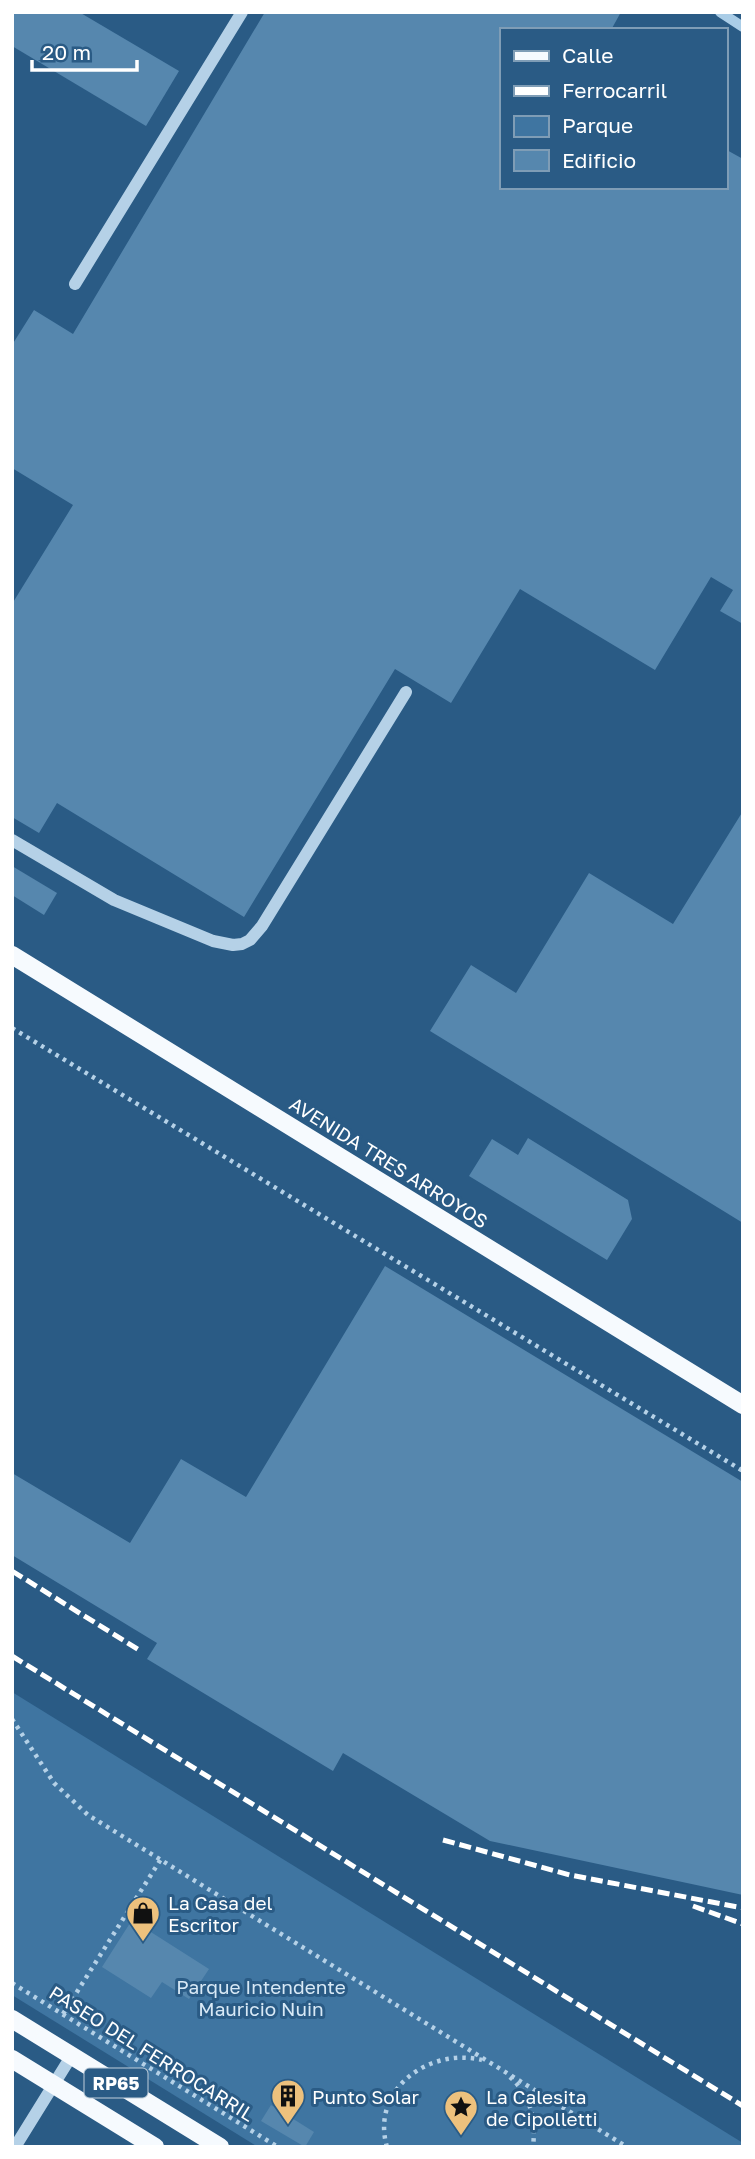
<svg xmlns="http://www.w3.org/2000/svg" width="755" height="2159" font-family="'Golos Text',sans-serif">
<rect width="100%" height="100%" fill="#2a5b85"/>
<!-- green -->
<polygon fill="#3f75a1" points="12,1692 743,2143 743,2147 258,2147 12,1995"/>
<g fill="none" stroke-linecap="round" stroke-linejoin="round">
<!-- stream -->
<polyline stroke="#aacde7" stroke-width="10" points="720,12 743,27"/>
</g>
<!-- building -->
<g fill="#5687ae">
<polygon points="12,12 79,12 179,71 146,126 12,46"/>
<polygon points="265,12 621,12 611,30 501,30 501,187 725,187 725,149 743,159 743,624 720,611 733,590 711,577 655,670 520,589 451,703 395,669 244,917 57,803 39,833 12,817 12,604 73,505 12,468 12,345 34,310 73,334"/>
<polygon points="743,811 743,1223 430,1031 471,965 516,993 589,873 673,924"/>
<polygon points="12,866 57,893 44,915 12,895"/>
<polygon points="528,1138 628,1200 632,1219 607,1260 469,1176 492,1139 518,1155"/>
<polygon points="385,1266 743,1482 743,1895 490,1841 343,1753 333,1771 147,1659 157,1643 12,1555 12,1473 130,1543 181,1459 246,1497"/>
<polygon points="132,1920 209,1969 189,1999 162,1982 151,1998 102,1967"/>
<polygon points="271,2105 314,2132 305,2147 261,2121"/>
</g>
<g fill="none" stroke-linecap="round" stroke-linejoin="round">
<!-- path -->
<g stroke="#b5d1e7" stroke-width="4.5" stroke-dasharray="3.5 5" stroke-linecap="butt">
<polyline points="12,1028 743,1471"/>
<polyline points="12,1719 54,1783 88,1815 627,2147"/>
<polyline points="12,1983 278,2147"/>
<polyline points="63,2014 161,1859"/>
<path d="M510 2077C531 2096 536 2120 533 2147"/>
<path d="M387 2147C370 2089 430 2047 482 2060"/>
</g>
<!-- minor -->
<g stroke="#b5d1e7" stroke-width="12">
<polyline points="75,284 242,12"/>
<polyline points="12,840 114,900 213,941 233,945 242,944 250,940 262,926 406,692"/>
<polyline points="15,2147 72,2055"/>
</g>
<!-- major -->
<g stroke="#f6fafe" stroke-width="18">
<polyline points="12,955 743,1405"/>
<polyline points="12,2019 220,2147"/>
<polyline points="12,2059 155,2147"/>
</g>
<!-- rail -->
<g stroke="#fff" stroke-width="5" stroke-dasharray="12 5" stroke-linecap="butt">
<polyline points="12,1571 139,1650"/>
<polyline points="12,1656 743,2106"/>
<polyline points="443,1840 570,1875 743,1908"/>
<polyline points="693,1906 743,1924"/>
</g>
</g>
<!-- icons -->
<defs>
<g id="shop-pin" transform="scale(1.75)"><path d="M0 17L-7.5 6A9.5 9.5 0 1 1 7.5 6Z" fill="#edc17d" stroke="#2a5b85"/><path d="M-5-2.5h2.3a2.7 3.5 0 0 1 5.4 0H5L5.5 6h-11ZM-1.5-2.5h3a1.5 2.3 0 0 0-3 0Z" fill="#111"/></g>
<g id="building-pin" transform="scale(1.75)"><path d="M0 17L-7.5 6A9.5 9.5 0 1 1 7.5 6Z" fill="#edc17d" stroke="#2a5b85"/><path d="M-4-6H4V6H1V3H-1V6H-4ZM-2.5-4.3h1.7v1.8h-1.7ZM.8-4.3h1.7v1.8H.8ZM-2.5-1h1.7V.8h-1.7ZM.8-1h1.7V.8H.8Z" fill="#111"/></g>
<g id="sight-pin" transform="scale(1.75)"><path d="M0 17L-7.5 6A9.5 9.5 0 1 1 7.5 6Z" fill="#edc17d" stroke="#2a5b85"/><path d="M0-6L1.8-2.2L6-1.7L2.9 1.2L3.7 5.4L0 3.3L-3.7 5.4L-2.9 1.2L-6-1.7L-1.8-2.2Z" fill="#111"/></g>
</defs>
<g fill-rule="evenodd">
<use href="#shop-pin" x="143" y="1913"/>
<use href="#building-pin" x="288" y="2096"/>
<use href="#sight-pin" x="461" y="2107"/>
</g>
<g text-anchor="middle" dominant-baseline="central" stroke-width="6" stroke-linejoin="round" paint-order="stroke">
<!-- shield labels -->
<rect fill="#2a5b85" stroke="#bfceda" stroke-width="2" x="84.5" y="2068.5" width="63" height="29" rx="5"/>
<g font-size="18" font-weight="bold" fill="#fff">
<text x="116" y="2083">RP65</text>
</g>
<!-- street labels -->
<g font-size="19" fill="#fff" stroke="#2a5b85">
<text transform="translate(389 1162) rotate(32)">AVENIDA TRES ARROYOS</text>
<text transform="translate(152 2053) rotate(32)">PASEO DEL FERROCARRIL</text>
</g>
<!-- poi labels -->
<g font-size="19" fill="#fff" stroke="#2a5b85" text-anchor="start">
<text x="168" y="1902">La Casa del<tspan x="168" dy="22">Escritor</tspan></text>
<text x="312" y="2096">Punto Solar</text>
<text x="486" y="2096">La Calesita<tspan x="486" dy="22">de Cipolletti</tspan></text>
</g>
<!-- park labels -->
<g font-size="19" fill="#d8e9f6" stroke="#2a5b85">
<text x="261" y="1986">Parque Intendente<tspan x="261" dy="22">Mauricio Nuin</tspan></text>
</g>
</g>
<!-- border -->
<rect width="755" height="2159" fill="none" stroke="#ffffff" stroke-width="28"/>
<!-- legend -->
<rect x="500" y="28" width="228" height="161" fill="#2a5b85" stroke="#7f9db6" stroke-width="2"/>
<rect x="514" y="51" width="35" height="10" fill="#f6fafe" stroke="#7f9db6" stroke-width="2"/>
<text x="562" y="63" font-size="21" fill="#ffffff">Calle</text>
<rect x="514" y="86" width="35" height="10" fill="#ffffff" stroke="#7f9db6" stroke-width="2"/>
<text x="562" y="98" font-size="21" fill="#ffffff">Ferrocarril</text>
<rect x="514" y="116" width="35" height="21" fill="#3f75a1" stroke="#7f9db6" stroke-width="2"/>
<text x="562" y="133" font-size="21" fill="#ffffff">Parque</text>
<rect x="514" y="150" width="35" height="21" fill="#5687ae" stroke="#7f9db6" stroke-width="2"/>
<text x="562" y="168" font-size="21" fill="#ffffff">Edificio</text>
<!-- scale -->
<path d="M32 60v10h105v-10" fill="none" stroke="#ffffff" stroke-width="3.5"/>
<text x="42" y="60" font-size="21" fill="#ffffff" stroke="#2a5b85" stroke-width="5" paint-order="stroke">20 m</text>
</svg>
